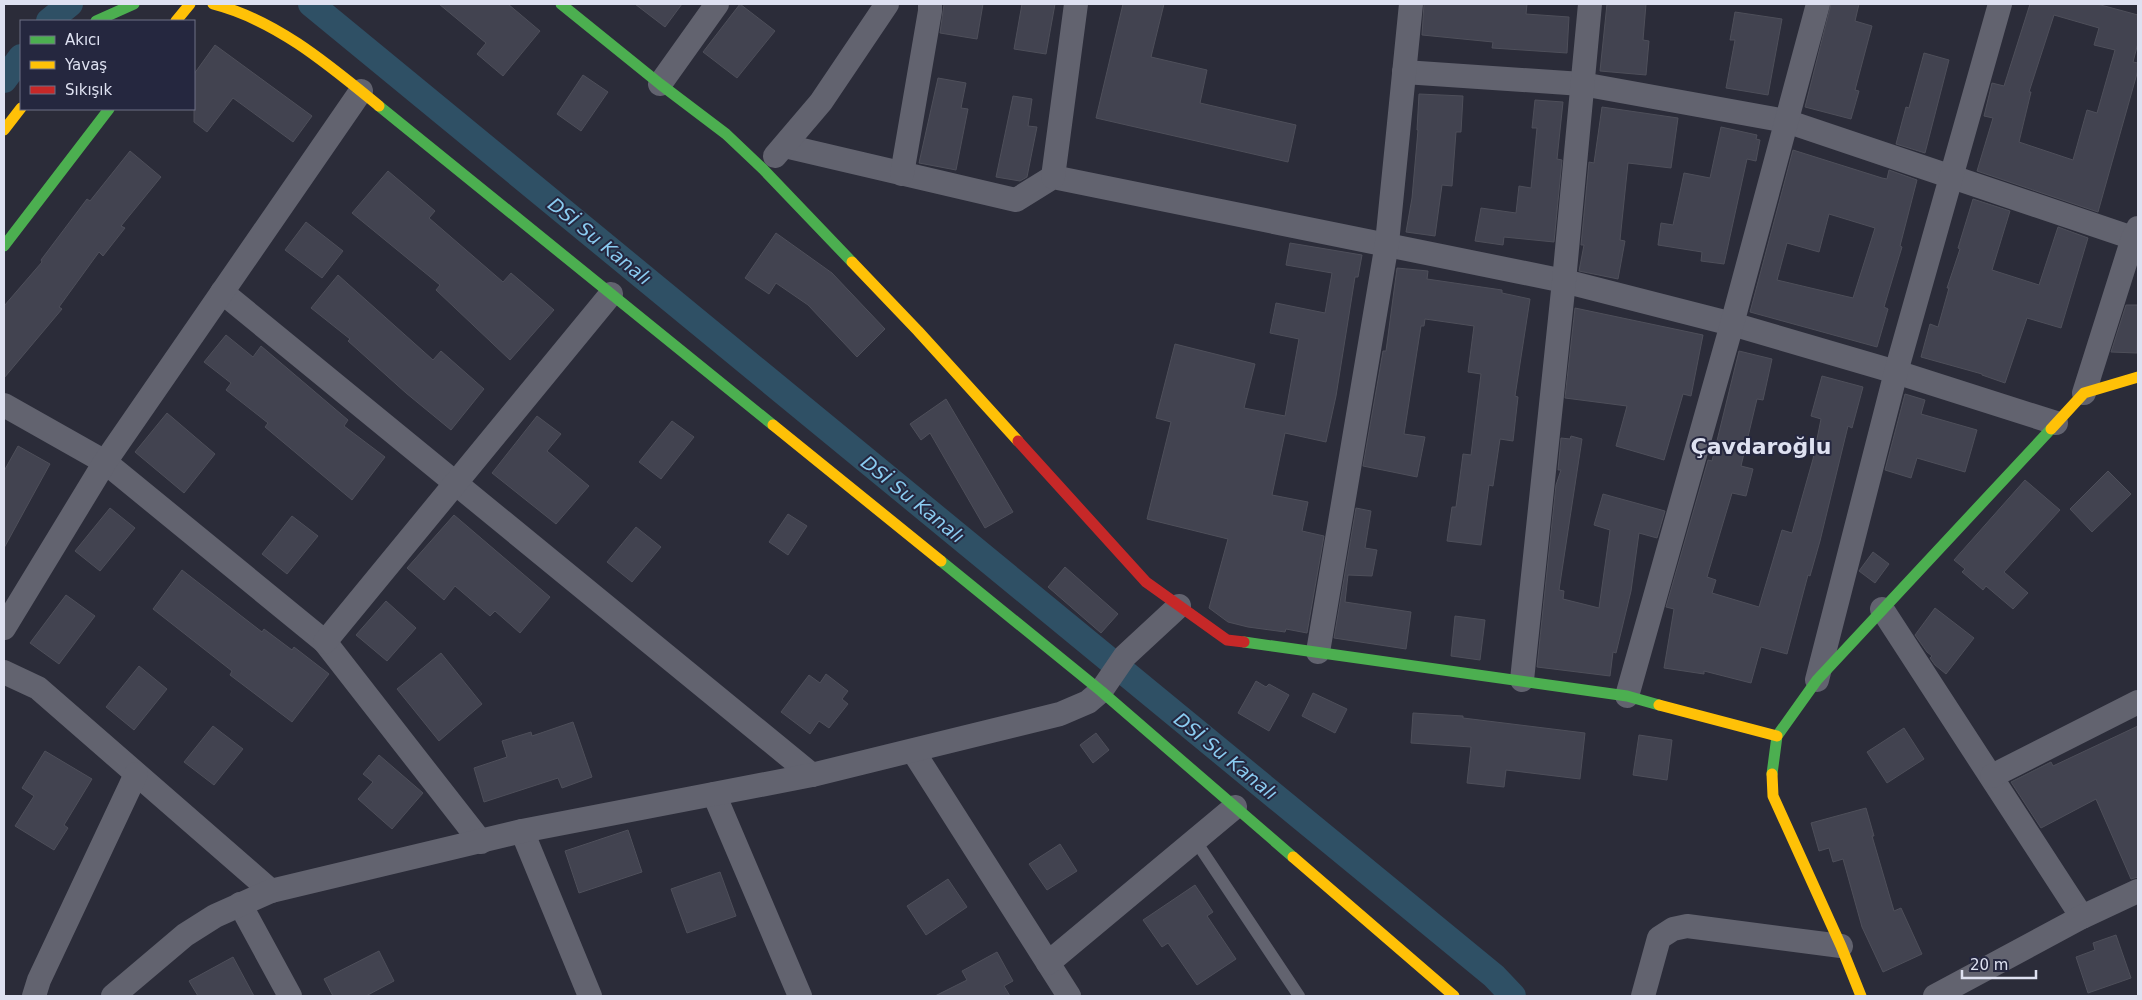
<svg xmlns="http://www.w3.org/2000/svg" width="2142" height="1000" font-family="'DejaVu Sans',sans-serif">
<rect width="100%" height="100%" fill="#2b2c39"/>
<g fill="none" stroke-linecap="round" stroke-linejoin="round">
<!-- canal -->
<g stroke="#2f5065" stroke-width="26">
<polyline points="311,4 1494,976 1513,996"/>
<polyline points="49,21 70,4"/>
<polyline points="4,80 21,57"/>
</g>
</g>
<!-- building -->
<g fill="#424350" stroke="#4e4f5a" fill-rule="evenodd">
<polygon points="439,4 508,4 540,31 503,76 477,54 486,43"/>
<polygon points="635,4 682,4 665,27"/>
<polygon points="740,4 775,31 737,78 703,52"/>
<polygon points="944,4 983,4 977,39 940,33"/>
<polygon points="1022,4 1055,4 1046,54 1014,49"/>
<polygon points="1123,4 1164,4 1151,57 1207,70 1200,103 1296,125 1288,162 1096,118"/>
<polygon points="1424,4 1527,4 1526,14 1569,17 1567,53 1492,48 1493,42 1422,35"/>
<polygon points="1607,4 1646,4 1643,40 1649,41 1646,75 1600,71"/>
<polygon points="1831,4 1859,4 1855,21 1872,26 1855,90 1859,91 1851,119 1805,107"/>
<path d="M2030 4H2097L2138 15V43L2133 62 2138 63V70L2098 212 1977 171 1993 118 1984 116 1992 83 2004 86ZM2054 15 2099 28 2094 45 2115 50 2097 113 2087 110 2073 160 2019 142 2031 92H2029Z"/>
<polygon points="1735,12 1782,19 1768,95 1726,88 1735,40 1730,40"/>
<polygon points="215,45 312,116 293,142 233,98 207,132 194,122 194,74"/>
<polygon points="1924,53 1949,60 1925,153 1896,144 1906,107 1909,108"/>
<polygon points="583,75 608,92 581,131 557,114"/>
<polygon points="938,78 966,83 961,108 968,109 956,170 919,163"/>
<polygon points="1419,94 1463,96 1461,132 1456,132 1452,186 1442,185 1435,236 1406,232 1412,198 1418,130 1417,130"/>
<polygon points="1013,96 1032,99 1028,126 1037,127 1027,177 1020,181 996,177"/>
<polygon points="1535,100 1563,102 1557,159 1562,160 1554,242 1504,237 1503,245 1475,241 1481,208 1516,213 1519,186 1531,188 1537,128 1532,128"/>
<polygon points="1602,107 1678,118 1671,168 1628,163 1620,240 1625,241 1618,279 1579,271 1584,245 1581,245 1589,162 1594,163"/>
<polygon points="1721,127 1757,135 1756,139 1760,140 1756,161 1747,159 1724,264 1701,261 1702,252 1658,245 1661,223 1673,225 1684,173 1710,178"/>
<path d="M1793 150 1882 178 1887 179 1889 170 1917 180 1900 246 1902 247 1884 307 1888 309 1877 347 1750 312ZM1829 214 1875 228 1853 298 1777 280 1787 243 1819 252Z"/>
<polygon points="130,151 161,177 121,226 125,228 103,256 99,252 59,307 62,309 4,378 4,306 42,262 41,260 87,199 90,201"/>
<polygon points="388,171 435,211 429,218 503,282 511,273 554,310 510,360 436,290 440,285 352,213"/>
<polygon points="1973,199 2010,211 1992,270 2039,285 2058,227 2088,238 2061,328 2027,318 2005,383 1982,375 1982,374 1921,357 1930,324 1938,327 1949,288 1947,288 1960,249 1958,248"/>
<polygon points="306,222 343,251 322,278 285,250"/>
<polygon points="776,233 832,273 885,329 857,357 808,305 776,283 769,294 745,278"/>
<polygon points="1290,243 1362,255 1358,277 1355,277 1336,396 1326,442 1285,433 1272,495 1308,502 1302,531 1324,536 1307,633 1286,629 1285,632 1248,627 1228,622 1209,608 1228,539 1147,519 1171,422 1156,418 1175,344 1255,364 1244,408 1285,416 1299,339 1270,333 1276,303 1325,313 1332,273 1286,265"/>
<polygon points="1397,268 1428,271 1427,279 1502,290 1502,293 1530,299 1515,396 1518,397 1513,441 1500,439 1493,486 1489,485 1481,545 1447,541 1452,507 1456,507 1463,454 1471,455 1481,374 1468,372 1474,326 1425,319 1424,326 1421,326 1404,434 1425,437 1417,477 1363,466 1383,351 1386,351"/>
<polygon points="338,275 433,360 441,351 484,389 451,430 406,393 348,341 350,339 311,308"/>
<polygon points="2126,305 2138,305 2137,353 2111,352"/>
<polygon points="1575,308 1703,335 1691,396 1683,394 1664,460 1616,446 1627,406 1565,398"/>
<polygon points="226,335 253,357 261,346 348,420 344,426 385,457 352,500 265,427 268,423 226,390 231,383 204,362"/>
<polygon points="1739,351 1772,359 1763,400 1757,399 1741,466 1753,469 1746,496 1732,493 1707,577 1716,580 1712,593 1759,607 1782,530 1792,533 1813,459 1821,419 1811,416 1822,376 1863,387 1852,428 1848,426 1820,541 1810,576 1808,575 1787,654 1761,647 1751,683 1704,671 1704,674 1664,668 1674,609 1666,607 1708,460 1712,461"/>
<polygon points="1905,394 1925,400 1921,414 1977,430 1965,472 1917,458 1911,478 1885,470"/>
<polygon points="946,399 1013,512 985,528 930,433 921,440 910,424"/>
<polygon points="167,413 215,454 184,493 135,452"/>
<polygon points="537,416 561,434 547,451 589,486 556,524 492,473"/>
<polygon points="672,421 694,437 661,479 639,462"/>
<polygon points="1571,436 1582,439 1559,590 1564,591 1563,599 1599,608 1610,530 1594,525 1603,494 1665,511 1657,538 1639,533 1631,591 1616,653 1613,652 1610,676 1537,667 1556,485 1561,470 1558,470 1561,438 1570,439"/>
<polygon points="18,446 50,464 4,548 4,471"/>
<polygon points="2108,471 2131,494 2092,532 2070,509"/>
<polygon points="2025,480 2060,510 2004,572 2028,593 2013,609 1986,586 1983,590 1962,572 1965,569 1954,560"/>
<polygon points="110,508 135,528 100,571 75,551"/>
<polygon points="1356,508 1371,511 1365,548 1377,550 1372,576 1348,575 1345,602 1411,612 1406,649 1334,638"/>
<polygon points="788,514 807,526 788,555 769,542"/>
<polygon points="454,515 550,597 520,633 495,611 490,616 455,586 444,600 407,568"/>
<polygon points="292,516 318,536 287,574 262,554"/>
<polygon points="636,527 661,547 632,582 607,562"/>
<polygon points="1873,552 1889,564 1875,583 1859,571"/>
<polygon points="1065,567 1118,614 1101,633 1048,587"/>
<polygon points="182,570 262,632 264,629 292,650 294,647 329,674 292,722 230,675 232,671 153,609"/>
<polygon points="66,595 95,616 59,664 30,643"/>
<polygon points="386,601 416,628 387,661 356,635"/>
<polygon points="1935,608 1974,638 1946,674 1935,665 1930,658 1932,656 1927,652 1915,635"/>
<polygon points="1455,616 1485,620 1480,660 1451,656"/>
<polygon points="441,653 482,704 439,741 397,689"/>
<polygon points="139,666 167,689 134,730 106,707"/>
<polygon points="826,674 848,691 842,699 848,704 829,728 819,721 810,734 781,712 809,675 820,683"/>
<polygon points="1256,681 1266,687 1269,684 1289,695 1269,731 1238,713"/>
<polygon points="1313,693 1347,709 1335,733 1302,716"/>
<polygon points="1413,713 1463,716 1463,718 1585,733 1580,779 1506,770 1504,787 1467,783 1471,747 1411,743"/>
<polygon points="573,722 592,777 562,788 558,778 484,802 474,768 507,757 502,741 531,732 532,736"/>
<polygon points="213,726 243,749 214,785 184,762"/>
<polygon points="2138,726 2138,877 2131,879 2096,799 2041,828 2011,782 2051,762 2053,766"/>
<polygon points="1904,728 1924,759 1887,783 1867,752"/>
<polygon points="1096,733 1109,750 1093,763 1080,745"/>
<polygon points="1639,735 1672,740 1667,780 1633,775"/>
<polygon points="45,751 92,779 64,825 68,828 54,850 15,826 34,796 22,788"/>
<polygon points="379,755 423,793 392,829 358,799 373,782 363,774"/>
<polygon points="1866,808 1874,836 1872,836 1894,911 1901,908 1922,954 1883,972 1862,927 1843,859 1833,862 1829,848 1819,851 1811,823"/>
<polygon points="628,830 642,872 579,893 565,851"/>
<polygon points="1060,844 1077,871 1047,890 1029,864"/>
<polygon points="720,872 736,916 687,933 671,889"/>
<polygon points="948,879 967,907 926,935 907,906"/>
<polygon points="1195,885 1213,912 1207,916 1236,959 1197,985 1168,943 1162,947 1143,920"/>
<polygon points="2116,935 2131,978 2088,993 2076,957 2095,950 2093,943"/>
<polygon points="379,951 394,981 366,996 333,996 324,979"/>
<polygon points="997,952 1013,981 1004,986 1010,996 935,996 967,980 962,971"/>
<polygon points="233,957 254,996 198,996 189,981"/>
</g>
<g fill="none" stroke-linecap="round" stroke-linejoin="round">
<!-- lane -->
<polyline stroke="#62636f" stroke-width="12" points="1195,840 1299,996"/>
<!-- street -->
<g stroke="#62636f" stroke-width="24">
<polyline points="1404,72 1582,84 1786,121 2133,238"/>
<polyline points="660,84 717,4"/>
<polyline points="785,146 1016,200 1053,177 1564,281 1732,324 1896,372 2056,423"/>
<polyline points="775,156 821,102 887,4"/>
<polyline points="902,174 930,11 930,4"/>
<polyline points="1053,177 1076,4"/>
<polyline points="222,292 812,775"/>
<polyline points="2084,393 2133,238 2138,228"/>
<polyline points="4,405 105,462 325,642 481,842"/>
<polyline points="1882,609 2082,917"/>
<polyline points="4,628 105,462 361,91"/>
<polyline points="325,642 611,294"/>
<polyline points="1318,652 1387,243 1411,4"/>
<polyline points="4,672 38,688 271,891"/>
<polyline points="1522,680 1564,281 1590,4"/>
<polyline points="1817,680 1896,372 2000,4"/>
<polyline points="1627,696 1732,324 1818,4"/>
<polyline points="913,751 1069,996"/>
<polyline points="1992,776 2138,702"/>
<polyline points="714,794 800,996"/>
<polyline points="522,831 590,996"/>
<polyline points="240,904 290,996"/>
<polyline points="1048,963 1235,807"/>
<polyline points="34,996 39,980 136,774"/>
<polyline points="113,996 185,935 215,916 271,891 522,831 812,775 1060,714 1088,702 1101,691 1125,656 1179,606"/>
<polyline points="1643,996 1659,938 1673,929 1687,926 1841,946"/>
<polyline points="1935,996 2082,917 2138,891"/>
</g>
<!-- fast -->
<g stroke="#4caf50" stroke-width="11">
<polyline points="561,4 660,84 726,134 763,169 852,262"/>
<polyline points="96,21 134,4"/>
<polyline points="379,106 773,425"/>
<polyline points="4,246 109,109"/>
<polyline points="941,561 1101,691 1293,857"/>
<polyline points="1244,642 1627,696 1659,705"/>
<polyline points="1772,774 1777,736 1817,680 2051,429"/>
</g>
<!-- slow -->
<g stroke="#ffc107" stroke-width="11">
<path d="M213 4C276 20 329 65 379 106"/>
<polyline points="176,21 190,4"/>
<polyline points="4,130 21,108"/>
<polyline points="852,262 918,331 1018,441"/>
<polyline points="773,425 941,561"/>
<polyline points="2051,429 2084,393 2138,377"/>
<polyline points="1659,705 1777,736"/>
<polyline points="1772,774 1773,796 1841,946 1861,996"/>
<polyline points="1293,857 1454,996"/>
</g>
<!-- jam -->
<polyline stroke="#c62828" stroke-width="11" points="1018,441 1146,582 1227,640 1244,642"/>
</g>
<g text-anchor="middle" dominant-baseline="central" stroke-width="4" stroke-linejoin="round" paint-order="stroke">
<!-- water labels -->
<g font-size="19" font-style="italic" fill="#8acbf0" stroke="#25273f">
<text transform="translate(600 241) rotate(39)">DSİ Su Kanalı</text>
<text transform="translate(913 499) rotate(39)">DSİ Su Kanalı</text>
<text transform="translate(1226 756) rotate(39)">DSİ Su Kanalı</text>
</g>
<!-- district labels -->
<g font-size="22" font-weight="bold" fill="#dee1f1" stroke="#25273f">
<text x="1761" y="446">Çavdaroğlu</text>
</g>
</g>
<!-- border -->
<rect width="2142" height="1000" fill="none" stroke="#dee1f1" stroke-width="10"/>
<!-- legend -->
<rect x="20" y="20" width="175" height="90" fill="#25273f" stroke="#6f7186"/>
<rect x="30" y="36" width="25" height="8" fill="#4caf50" stroke="#6f7186"/>
<text x="65" y="45" font-size="15" fill="#dee1f1">Akıcı</text>
<rect x="30" y="61" width="25" height="8" fill="#ffc107" stroke="#6f7186"/>
<text x="65" y="70" font-size="15" fill="#dee1f1">Yavaş</text>
<rect x="30" y="86" width="25" height="8" fill="#c62828" stroke="#6f7186"/>
<text x="65" y="95" font-size="15" fill="#dee1f1">Sıkışık</text>
<!-- scale -->
<path d="M1962 970v8h74v-8" fill="none" stroke="#dee1f1" stroke-width="2.5"/>
<text x="1970" y="970" font-size="15" fill="#dee1f1" stroke="#25273f" stroke-width="4" paint-order="stroke">20 m</text>
</svg>
